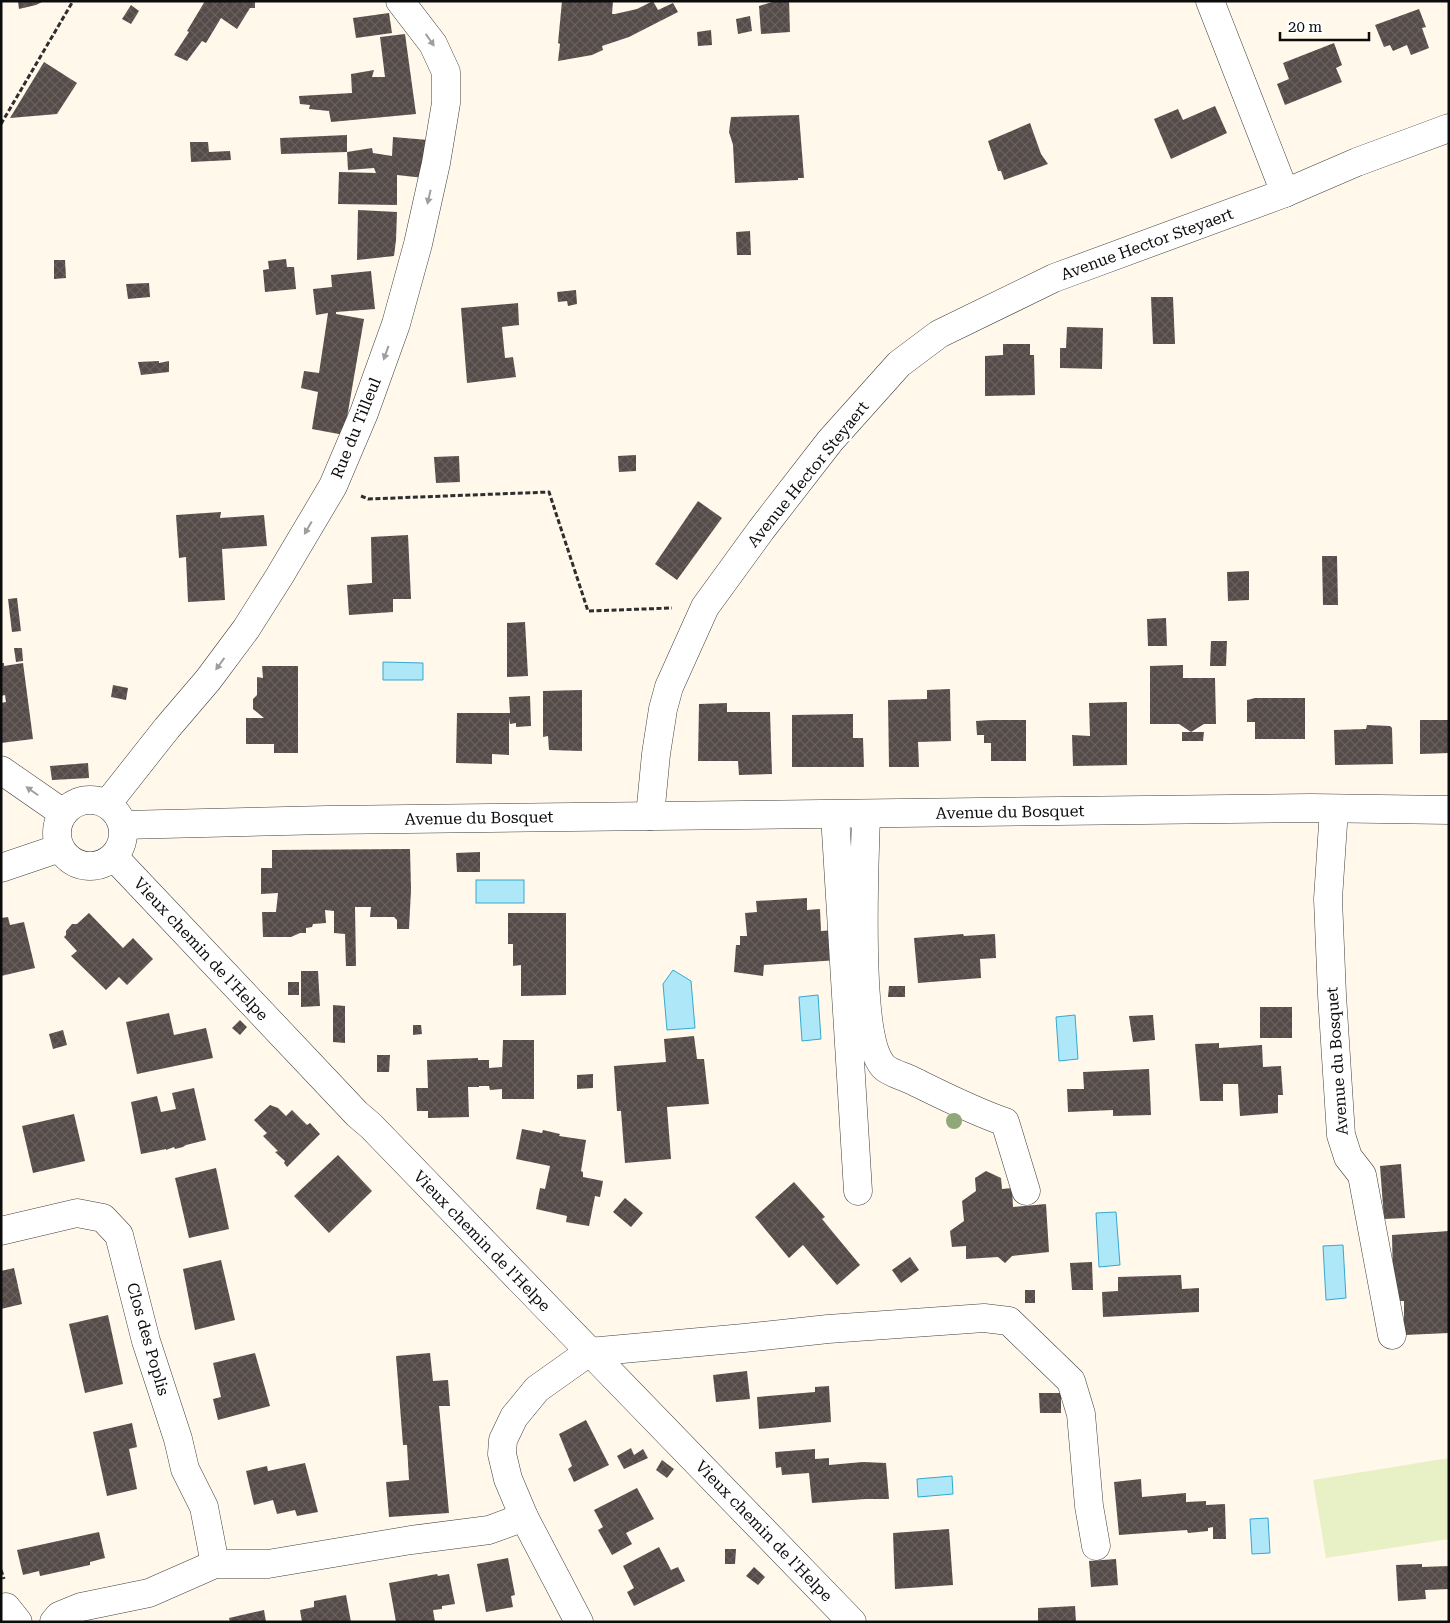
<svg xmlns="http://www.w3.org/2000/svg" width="1450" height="1623" font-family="'Roboto Serif',serif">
<defs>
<pattern id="building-cross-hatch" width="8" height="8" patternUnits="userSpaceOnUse" patternTransform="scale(1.25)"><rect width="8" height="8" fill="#554b48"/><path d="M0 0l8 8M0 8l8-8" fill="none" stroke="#68605e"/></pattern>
</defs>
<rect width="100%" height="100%" fill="#fff8eb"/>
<!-- pitch -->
<polygon fill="#e8f1c6" points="1449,1458 1449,1539 1326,1558 1313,1480"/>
<!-- water -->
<g fill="#aee7f7" stroke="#34a9d0">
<polygon points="383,662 423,663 423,680 383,680"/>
<rect x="476" y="880" width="48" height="23"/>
<polygon points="673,970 691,981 695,1028 667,1030 663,984"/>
<polygon points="818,995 821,1039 802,1041 799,997"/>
<polygon points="1075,1015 1078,1059 1059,1061 1056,1017"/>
<polygon points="1116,1212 1120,1265 1099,1267 1096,1213"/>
<polygon points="1343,1245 1346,1298 1326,1300 1323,1246"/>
<polygon points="952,1476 953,1494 918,1497 917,1479"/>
<polygon points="1268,1518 1270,1553 1252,1554 1250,1519"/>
</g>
<!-- building -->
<g fill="url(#building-cross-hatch)">
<polygon points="18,1 44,1 36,5 19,9"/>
<polygon points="205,1 255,1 255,8 250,8 237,29 221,18 206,43 202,41 187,61 174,55 189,32 187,31"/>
<polygon points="562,1 613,1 612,14 615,14 637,9 653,1 658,10 673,3 678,12 629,37 602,46 603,50 592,55 558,61 560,44 558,43"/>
<polygon points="776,1 789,1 790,32 761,34 759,6"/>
<polygon points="131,5 139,11 131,24 122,19"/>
<polygon points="1419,9 1426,27 1422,28 1429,48 1411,55 1407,45 1393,51 1390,45 1384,47 1375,25"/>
<polygon points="389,13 392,33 356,38 353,18"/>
<polygon points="750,16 752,31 738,34 736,19"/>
<polygon points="711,30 712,45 698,46 697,32"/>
<polygon points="405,34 416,114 331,122 329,111 309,109 310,105 300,104 299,96 352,93 351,74 374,70 372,77 385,77 380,37"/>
<polygon points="1334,43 1342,65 1336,68 1342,82 1285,105 1277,84 1289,79 1283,63"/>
<polygon points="44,62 77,83 57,114 10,118"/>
<polygon points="1215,106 1227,133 1171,159 1154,119 1178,109 1183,120"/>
<polygon points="799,115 804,178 798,178 798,180 735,183 733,145 729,132 731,117"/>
<polygon points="1030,123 1041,154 1048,164 1004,180 1001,171 998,171 988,141"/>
<polygon points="347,135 347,152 281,154 280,138"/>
<polygon points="393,137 428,140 424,178 397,175 397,205 338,204 339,172 376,173 374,168 348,170 347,152 372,148 373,153 392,156"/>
<polygon points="190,142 208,142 209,152 230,151 231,160 191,162"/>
<polygon points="358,210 397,212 396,240 394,256 357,260"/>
<polygon points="750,231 751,255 737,255 736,232"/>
<polygon points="286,259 287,267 294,267 296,289 265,292 263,270 269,269 268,261"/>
<polygon points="54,260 65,260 66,278 54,279"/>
<polygon points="371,271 375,309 336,312 336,314 364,319 344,435 312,429 318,392 301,388 304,371 319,373 328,313 316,315 313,289 332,287 331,275"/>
<polygon points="149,283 150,297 128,299 126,284"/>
<polygon points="576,290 577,304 568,306 567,301 558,302 557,292"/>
<polygon points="1151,297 1173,297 1175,344 1153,344"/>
<polygon points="518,303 519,325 502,327 505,358 513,357 516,377 467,383 461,308"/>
<polygon points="1067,327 1103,328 1102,369 1060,368 1060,348 1066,348"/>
<polygon points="1003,344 1030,344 1030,355 1034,355 1035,395 985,396 985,356 1003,355"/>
<polygon points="159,361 159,363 169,361 169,372 141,375 138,362"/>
<polygon points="636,455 636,471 619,472 618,456"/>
<polygon points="459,456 460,482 436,483 434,457"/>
<polygon points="698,501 722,518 677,580 655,564"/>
<polygon points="221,512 220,518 264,515 267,546 222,549 225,600 188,602 186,557 179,558 176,515"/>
<polygon points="408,535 411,599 393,599 393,612 349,615 347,585 372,583 371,537"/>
<polygon points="1322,556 1337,556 1338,605 1323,605"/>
<polygon points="1249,571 1249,600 1228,601 1227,572"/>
<polygon points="17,598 21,631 12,632 8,599"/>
<polygon points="1166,618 1167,646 1148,646 1147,619"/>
<polygon points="525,622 528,676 507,677 507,623"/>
<polygon points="1211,641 1227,641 1226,666 1210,666"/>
<polygon points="14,648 22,648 23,661 16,662"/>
<polygon points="1,663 4,663 4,666 23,663 33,739 1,743 1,703 6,702 5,695 1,696"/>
<polygon points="1183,665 1183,678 1215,678 1216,724 1204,724 1191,732 1204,732 1203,741 1182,741 1182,732 1191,732 1179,724 1150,724 1150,666"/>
<polygon points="262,666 298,666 298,753 274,753 274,744 246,744 246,718 264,718 253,709 253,699 257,695 257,677 263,678"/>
<polygon points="113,685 128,688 126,700 111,697"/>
<polygon points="950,689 951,741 918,742 919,767 889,767 888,700 927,699 927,690"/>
<polygon points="582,690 582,751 549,750 548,736 543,737 543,691"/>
<polygon points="530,696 531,726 516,727 516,723 510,724 509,718 509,755 492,754 492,764 456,763 457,713 510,713 509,697"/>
<polygon points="1255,698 1305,698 1305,739 1255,739 1255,722 1247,722 1247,700"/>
<polygon points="1127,702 1127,765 1073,766 1072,735 1090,736 1089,703"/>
<polygon points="727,703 727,712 770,712 772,774 739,775 738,761 698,761 699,704"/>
<polygon points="853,714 853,738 863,738 864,767 792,767 792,715"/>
<polygon points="991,720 1026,720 1026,761 991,761 991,743 984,743 984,735 977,735 976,721"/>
<polygon points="1420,720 1449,720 1449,753 1420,754"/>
<polygon points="1367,725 1390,726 1392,728 1393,764 1335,765 1334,730 1366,729"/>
<polygon points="88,763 89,778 52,780 50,766"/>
<polygon points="410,849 411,890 409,929 397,929 397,920 394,917 370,917 371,907 355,907 356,966 346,966 345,934 334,933 334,911 325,910 326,923 313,924 312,927 306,928 306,933 300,933 291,937 263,937 262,912 276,912 278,893 261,894 261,868 272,868 272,850"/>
<polygon points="480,852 480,872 457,872 456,853"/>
<polygon points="807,898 807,910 820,909 821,931 836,930 838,960 764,965 763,976 734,972 736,945 740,945 740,936 747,936 745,913 757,912 756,901"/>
<polygon points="89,913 123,948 133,938 153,959 127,985 119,977 106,990 71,956 77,951 64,937 66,935 66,931 72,924 77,924"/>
<polygon points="508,913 566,913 566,995 521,996 521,965 513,966 513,944 508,944"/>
<polygon points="8,917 10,925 24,922 35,968 1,976 1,918"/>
<polygon points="963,934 964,936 995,934 996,958 980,959 981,978 918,983 914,938"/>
<polygon points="301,971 318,971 320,1006 301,1007"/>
<rect x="288" y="982" width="11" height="13"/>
<polygon points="889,986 905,986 905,997 888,997"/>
<polygon points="333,1005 345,1006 345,1043 333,1042"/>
<rect x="1260" y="1007" width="32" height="31"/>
<polygon points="169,1013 174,1035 206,1028 213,1058 137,1074 126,1022"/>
<polygon points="1153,1015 1155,1040 1133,1042 1129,1016"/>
<polygon points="240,1020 247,1027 240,1035 232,1028"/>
<polygon points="413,1025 421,1025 422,1034 413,1035"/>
<polygon points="63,1030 67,1045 53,1049 49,1034"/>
<polygon points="694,1036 697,1059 704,1059 709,1104 667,1107 671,1159 625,1163 621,1111 617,1111 614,1066 666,1062 664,1039"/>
<polygon points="503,1040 534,1040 534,1099 502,1099 502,1089 490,1090 489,1086 479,1086 479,1087 468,1087 469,1117 428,1118 428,1111 417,1111 416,1088 428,1088 427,1060 478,1058 478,1060 489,1060 489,1068 502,1067"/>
<polygon points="1219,1043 1219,1048 1262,1045 1263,1067 1281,1066 1283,1095 1278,1095 1278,1113 1240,1116 1238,1084 1223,1084 1223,1101 1200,1101 1195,1044"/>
<polygon points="377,1055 390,1055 389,1072 377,1072"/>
<polygon points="1149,1069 1151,1115 1113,1116 1113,1110 1068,1112 1067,1089 1084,1089 1083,1072"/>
<polygon points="593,1074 593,1088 577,1089 577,1075"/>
<polygon points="194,1088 206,1140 186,1145 183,1147 175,1149 174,1147 166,1150 166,1149 141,1154 131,1102 157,1096 161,1112 176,1109 172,1093"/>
<polygon points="270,1105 278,1108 286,1116 292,1110 307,1125 310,1123 320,1134 287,1167 284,1163 285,1161 275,1152 278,1151 263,1136 267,1133 254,1120"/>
<polygon points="74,1114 85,1161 33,1173 22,1126"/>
<polygon points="522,1129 542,1133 543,1130 560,1134 559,1136 586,1140 581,1171 583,1172 583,1177 603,1181 600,1197 595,1196 589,1226 566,1222 567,1216 536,1209 540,1188 545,1189 550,1166 516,1159"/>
<polygon points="338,1155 372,1191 329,1233 294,1196"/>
<polygon points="1401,1164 1405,1218 1384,1219 1380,1166"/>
<polygon points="216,1168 229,1229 189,1238 175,1178"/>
<polygon points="986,1171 1001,1178 1002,1189 1012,1188 1013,1207 1046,1204 1049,1252 1012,1256 1005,1263 998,1257 966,1259 966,1246 952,1247 950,1231 964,1221 962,1201 976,1191 975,1178"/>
<polygon points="794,1182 825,1217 822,1219 860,1265 837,1285 803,1245 789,1258 755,1217"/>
<polygon points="625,1198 643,1213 631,1227 613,1212"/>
<polygon points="1449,1231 1449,1333 1404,1335 1404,1301 1396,1301 1393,1281 1392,1235"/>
<polygon points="910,1257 919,1270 901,1283 892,1270"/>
<polygon points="221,1260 235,1320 195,1330 183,1269"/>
<polygon points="1092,1262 1093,1290 1072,1290 1070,1263"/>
<polygon points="14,1268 22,1304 1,1309 1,1271"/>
<polygon points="1181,1275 1182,1289 1199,1288 1199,1312 1103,1317 1102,1292 1118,1291 1118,1277"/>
<rect x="1025" y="1290" width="10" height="13"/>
<polygon points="108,1315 123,1384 85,1393 69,1324"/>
<polygon points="255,1353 270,1406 218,1420 213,1399 221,1397 213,1363"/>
<polygon points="430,1353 433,1381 448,1380 450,1406 439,1406 449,1513 389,1517 386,1482 409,1480 407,1445 403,1445 396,1356"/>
<polygon points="747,1371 750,1399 716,1402 713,1375"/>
<polygon points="829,1386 831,1422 759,1429 757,1397 815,1392 815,1387"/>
<polygon points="1039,1393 1061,1393 1061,1413 1040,1413"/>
<polygon points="586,1420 609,1465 574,1482 568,1469 572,1466 559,1434"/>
<polygon points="132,1423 137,1447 129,1449 137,1489 107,1496 93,1432"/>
<polygon points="631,1448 634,1455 643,1449 648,1458 624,1469 617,1456"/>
<polygon points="815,1449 815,1459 829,1458 829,1465 863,1462 886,1463 889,1499 865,1499 812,1503 809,1473 782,1475 781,1467 776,1468 775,1452"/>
<polygon points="662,1460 674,1469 667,1478 656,1470"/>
<polygon points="305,1463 318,1512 297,1516 295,1510 277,1514 273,1500 254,1505 246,1471 267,1466 268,1471"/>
<polygon points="1141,1479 1142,1497 1186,1493 1186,1502 1206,1501 1206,1505 1225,1504 1226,1539 1213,1539 1213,1527 1208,1528 1208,1531 1188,1533 1187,1530 1119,1535 1114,1482"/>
<polygon points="637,1488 654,1519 626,1533 632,1544 612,1555 598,1530 603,1527 594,1510"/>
<polygon points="949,1529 953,1585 895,1589 893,1533"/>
<polygon points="99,1532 105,1558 90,1562 90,1565 40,1576 39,1571 23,1575 17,1550"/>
<polygon points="659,1547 671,1570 678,1567 685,1581 634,1606 627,1592 634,1588 623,1566"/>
<polygon points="725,1549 736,1549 735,1564 725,1564"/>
<polygon points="508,1558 515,1595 511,1596 513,1607 486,1612 477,1564"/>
<polygon points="1116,1559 1118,1585 1091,1587 1089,1561"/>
<polygon points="1422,1564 1422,1567 1449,1566 1449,1589 1425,1590 1426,1599 1398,1601 1396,1565"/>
<polygon points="754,1567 765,1577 758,1585 746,1576"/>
<polygon points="437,1574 438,1576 449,1574 455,1604 442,1606 442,1609 433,1610 435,1622 396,1622 389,1583"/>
<polygon points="346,1595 351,1622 302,1622 300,1610 314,1607 314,1601"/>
<polygon points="1075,1606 1076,1622 1038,1622 1038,1608"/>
<polygon points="264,1610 266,1622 230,1622 229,1618"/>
</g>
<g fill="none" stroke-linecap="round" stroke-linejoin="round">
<!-- minor casing -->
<g stroke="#3f3f3f" stroke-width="29">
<g id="minor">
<polyline points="1210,1 1285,193"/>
<polyline points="1,770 63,813"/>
<circle cx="90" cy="833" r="33"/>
<polyline points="107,804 167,728 208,680 246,629 279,577 333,486 364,413 396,324 418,244 436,163 446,103 446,72 433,44 400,1"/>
<polyline points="1334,809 1328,899 1332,995 1341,1135 1348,1157 1362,1175 1392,1335"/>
<polyline points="835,815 858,1191"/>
<path d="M866 815C865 861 855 1038 884 1067 890 1073 903 1076 911 1080 942 1095 973 1111 1005 1122L1026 1191"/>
<polyline points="650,816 656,754 663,709 669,687 705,607 761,530 830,441 899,364 939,334 1054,278 1285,193 1357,162 1449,128"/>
<polyline points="123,825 327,820 1311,808 1449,810"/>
<polyline points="114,857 357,1114 371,1126 852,1622"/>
<polyline points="1,868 60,848"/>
<polyline points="1,1231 77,1213 103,1218 119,1235 146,1341 178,1439 185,1469 204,1507 215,1564"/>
<polyline points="1,1609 6,1607 18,1622"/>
<polyline points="54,1622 59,1616 81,1607 149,1593 215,1564 268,1564 411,1540 489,1530 524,1517"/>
<polyline points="579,1622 524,1517 508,1479 502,1454 503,1440 514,1417 537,1389 589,1352 744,1338 828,1329 984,1318 1009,1321 1071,1381 1081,1414 1089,1506 1096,1546"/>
</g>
</g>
<!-- path -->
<g stroke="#2e2e2e" stroke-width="3" stroke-dasharray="5 2.5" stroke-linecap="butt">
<polyline points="1,124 73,1"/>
<polyline points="361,496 368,499 549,492 588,611 672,608"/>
<polyline points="1,1570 4,1579"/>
</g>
<!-- minor -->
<use href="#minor" stroke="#fff" stroke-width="28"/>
</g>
<!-- trees -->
<circle fill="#90a779" cx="954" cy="1121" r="8"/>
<!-- one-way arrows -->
<defs><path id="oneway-solid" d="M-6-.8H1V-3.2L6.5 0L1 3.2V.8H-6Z" transform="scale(1.25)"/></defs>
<g fill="#9e9e9e">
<use href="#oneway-solid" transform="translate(430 40) rotate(55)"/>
<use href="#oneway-solid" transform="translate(429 197) rotate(103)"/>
<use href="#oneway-solid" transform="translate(386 353) rotate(110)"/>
<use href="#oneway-solid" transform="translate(308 528) rotate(120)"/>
<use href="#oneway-solid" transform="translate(220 664) rotate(126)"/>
<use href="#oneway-solid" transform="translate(32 791) rotate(-145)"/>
</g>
<g text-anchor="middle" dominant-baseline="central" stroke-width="5" stroke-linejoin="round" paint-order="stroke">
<!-- street labels -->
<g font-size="16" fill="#0c0c0c" stroke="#fff">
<text transform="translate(1147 244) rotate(-20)">Avenue Hector Steyaert</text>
<text transform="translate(356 428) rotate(-68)">Rue du Tilleul</text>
<text transform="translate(808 474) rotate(-51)">Avenue Hector Steyaert</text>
<text transform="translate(1010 812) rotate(-1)">Avenue du Bosquet</text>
<text transform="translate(479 818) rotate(-1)">Avenue du Bosquet</text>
<text transform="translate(201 949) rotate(47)">Vieux chemin de l'Helpe</text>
<text transform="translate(1337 1061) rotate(-94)">Avenue du Bosquet</text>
<text transform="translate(482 1241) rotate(46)">Vieux chemin de l'Helpe</text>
<text transform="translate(148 1339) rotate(74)">Clos des Poplis</text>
<text transform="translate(764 1531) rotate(46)">Vieux chemin de l'Helpe</text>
</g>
</g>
<!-- border -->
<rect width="1450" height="1623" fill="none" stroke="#0c0c0c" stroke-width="5"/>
<!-- scale -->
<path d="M1280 32v8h89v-8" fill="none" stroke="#0c0c0c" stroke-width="2.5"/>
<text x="1288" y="32" font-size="15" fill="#0c0c0c" stroke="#ffffff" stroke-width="4" paint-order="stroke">20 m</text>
</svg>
